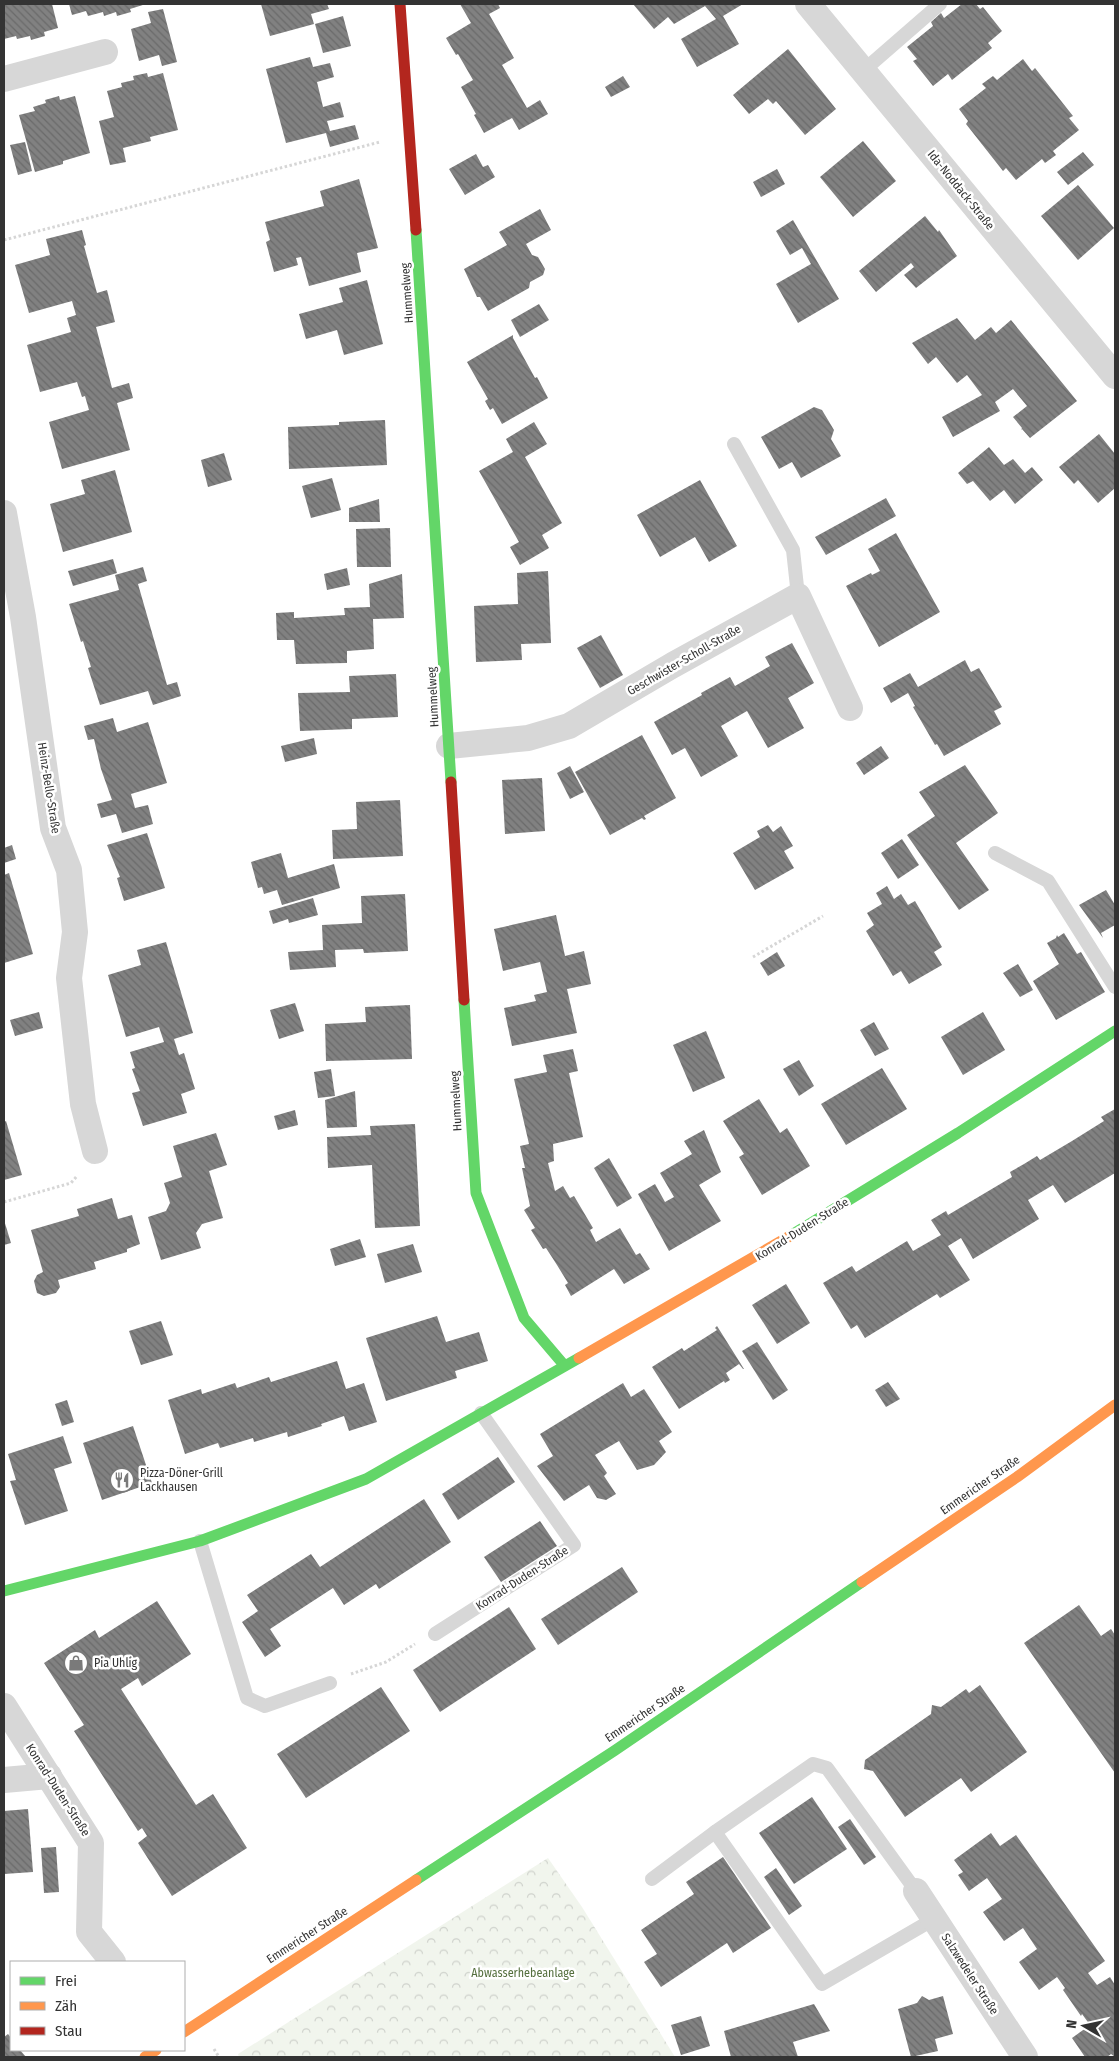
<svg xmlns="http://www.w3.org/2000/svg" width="1119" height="2061" font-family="'Fira Sans Condensed',sans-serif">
<defs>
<pattern id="park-crowns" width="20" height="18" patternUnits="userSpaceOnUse" patternTransform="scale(1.25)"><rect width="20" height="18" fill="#f1f5ed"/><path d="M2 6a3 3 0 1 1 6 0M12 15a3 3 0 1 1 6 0" fill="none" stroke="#cfd2cc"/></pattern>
<pattern id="building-back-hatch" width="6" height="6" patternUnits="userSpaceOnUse" patternTransform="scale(1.25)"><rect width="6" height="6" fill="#818181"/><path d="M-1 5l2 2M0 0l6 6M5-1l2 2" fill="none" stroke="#6a6a6a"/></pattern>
</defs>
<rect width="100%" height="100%" fill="#fff"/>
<!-- park -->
<polygon fill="url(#park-crowns)" points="548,1858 582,1907 675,2057 239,2057 238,2054"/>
<!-- building -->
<g fill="url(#building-back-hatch)">
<polygon points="4,4 52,4 58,28 44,32 45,36 31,40 30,36 17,39 16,36 4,39"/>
<polygon points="69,4 146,4 130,9 131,12 117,16 116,12 104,16 103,12 88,16 86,11 72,15"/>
<polygon points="261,4 327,4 329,9 311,14 314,24 270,36"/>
<polygon points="460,4 498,4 500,8 489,14 514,58 502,65 527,108 540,100 548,114 519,130 512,118 484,133 474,115 476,114 461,87 473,80 458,54 456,55 446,38 471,23"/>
<polygon points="633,4 743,4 723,16 739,44 697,67 681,39 716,19 705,6 674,24 668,17 654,29"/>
<polygon points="962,4 976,4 980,9 983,7 1002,31 988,43 992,48 952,80 948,74 933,86 913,61 917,59 907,47 933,26 931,22 941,13 944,18"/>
<polygon points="163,9 177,62 162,66 159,55 139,61 131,29 151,23 148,12"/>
<polygon points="343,16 351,46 323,53 315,24"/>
<polygon points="788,49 836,109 805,135 776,101 773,104 768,99 749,114 733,95"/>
<polygon points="310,57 313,67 330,63 334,77 317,82 323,107 340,102 344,117 327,121 330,131 355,125 359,139 330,147 326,133 286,143 266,69"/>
<polygon points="1023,59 1032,71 1035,68 1073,116 1069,118 1079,130 1053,151 1056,155 1045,163 1042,159 1016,180 1006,168 1003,171 966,124 968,121 959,109 986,88 982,84 993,76 997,80"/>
<polygon points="147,73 148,77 163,73 178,130 150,137 151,141 123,148 126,162 110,165 99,121 114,117 107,91 122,87 121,83 134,80 133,76"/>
<polygon points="623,76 630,87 611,97 605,87"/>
<polygon points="59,96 60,100 75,96 90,153 63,161 63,164 35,172 19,115 35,111 33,107 46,103 45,100"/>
<polygon points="863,141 896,181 853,217 820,177"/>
<polygon points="25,142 32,171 18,175 10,145"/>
<polygon points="1083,152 1094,165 1068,185 1057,172"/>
<polygon points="476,154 483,167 488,165 495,177 465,195 449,169"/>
<polygon points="777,169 785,184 761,197 753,182"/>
<polygon points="359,179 378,248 357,253 361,272 309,286 301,257 296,258 298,265 274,272 266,242 270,240 265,222 324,206 320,191"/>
<polygon points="1078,185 1114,228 1078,260 1041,216"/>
<polygon points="540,209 551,230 526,244 532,255 538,257 545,269 543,275 530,282 529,288 488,311 480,297 477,297 464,269 507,245 499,232"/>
<polygon points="925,216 938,232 939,230 957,256 916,288 904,275 914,267 911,263 876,292 859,271"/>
<polygon points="793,220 839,299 798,323 776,284 811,264 802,248 790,255 776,231"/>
<polygon points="82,230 86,245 84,246 97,293 107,290 115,322 96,327 112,388 129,383 133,398 117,403 130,450 62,469 49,422 89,410 85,396 82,397 77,382 40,392 27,345 71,332 67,318 76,315 72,301 29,313 15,265 50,255 46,239"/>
<polygon points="367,280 383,344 344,355 337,330 306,339 299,314 343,302 339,288"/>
<polygon points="539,304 549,320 520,337 511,320"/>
<polygon points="957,318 975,340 991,327 996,333 1011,320 1077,401 1030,438 1022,429 1021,430 1022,428 1013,417 1027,406 1013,389 995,402 1000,411 953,437 942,417 982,395 967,375 957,383 936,357 928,364 912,343"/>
<polygon points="513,335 513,338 535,378 537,377 548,398 502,424 493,408 490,410 485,401 488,399 467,362"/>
<polygon points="814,407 822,410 834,430 831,439 841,456 801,478 792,462 779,469 761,437"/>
<polygon points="385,420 387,465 289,469 288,427 339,425 339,422"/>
<polygon points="534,422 547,444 525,457 562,523 542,535 549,548 520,565 510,547 519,542 479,471 513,452 506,439"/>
<polygon points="1099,434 1115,454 1115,488 1098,503 1078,480 1074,484 1059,467"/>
<polygon points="989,447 1004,465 1013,459 1025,473 1032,467 1043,480 1015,504 1004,490 990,501 973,481 967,484 958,473"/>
<polygon points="224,453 232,480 208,487 201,460"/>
<polygon points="115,470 132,532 63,552 50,504 85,494 81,480"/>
<polygon points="332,478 341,510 311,518 302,486"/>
<polygon points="700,480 737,546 709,562 695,537 660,557 637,515"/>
<polygon points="886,498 896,516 826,555 815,537"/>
<polygon points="379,499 380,522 349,522 349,508"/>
<polygon points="390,528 391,567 357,567 356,529"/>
<polygon points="896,533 940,612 879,647 846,586 871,573 872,575 880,571 868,549"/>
<polygon points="113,559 117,573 73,586 68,571"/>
<polygon points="143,567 147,581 138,584 167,685 177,682 181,696 153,705 148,691 100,705 88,668 91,667 83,641 81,642 69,604 119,590 115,575"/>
<polygon points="347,568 350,585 327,590 324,574"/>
<polygon points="548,571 551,643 521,644 522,660 476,662 474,606 518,604 517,573"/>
<polygon points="402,574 404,618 373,619 374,649 347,651 347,663 296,664 294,640 277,640 276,613 294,612 294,618 345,615 344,608 370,607 369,584"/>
<polygon points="601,635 623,675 600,688 577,648"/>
<polygon points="792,643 814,683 788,698 804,728 768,748 747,711 721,726 738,756 701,777 685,748 672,755 654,722 702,695 701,693 730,677 735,686 770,666 765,657"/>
<polygon points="965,660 971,672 979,668 1002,707 994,711 1001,724 944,756 937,744 935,745 913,707 915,706 908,693 891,703 883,688 910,673 918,687"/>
<polygon points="396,674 398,717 352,719 352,729 300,731 298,693 350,692 349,676"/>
<polygon points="113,718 117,732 148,722 167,783 131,794 135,808 148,805 153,824 122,833 116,814 101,818 97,804 112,800 101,769 94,739 88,740 84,726"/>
<polygon points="642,735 676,798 644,816 646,819 644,820 642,818 610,835 575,772"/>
<polygon points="314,738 317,754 285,762 281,746"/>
<polygon points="881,746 889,758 864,775 856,763"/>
<polygon points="965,765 998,813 956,843 989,890 959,910 907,835 935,816 919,792"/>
<polygon points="570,766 584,792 570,799 557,773"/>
<polygon points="542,778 545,831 505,834 502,780"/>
<polygon points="400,800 403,856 333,859 332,830 357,829 356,802"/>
<polygon points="768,825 773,832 781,826 793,846 784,851 794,868 755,890 733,853 760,837 757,831"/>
<polygon points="147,833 165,888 124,901 117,878 120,877 107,845"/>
<polygon points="902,839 919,865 898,879 881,853"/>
<polygon points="12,845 16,859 4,863 4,848"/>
<polygon points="281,853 288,878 334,864 340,888 282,905 277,890 264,894 262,887 258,888 251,862"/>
<polygon points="9,873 33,954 4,963 4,875"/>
<polygon points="887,886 894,899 901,894 908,905 915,901 942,947 934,952 942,965 909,984 901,971 893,976 866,931 874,925 867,913 882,904 876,893"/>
<polygon points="1106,890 1115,905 1115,925 1101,933 1103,938 1079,905"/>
<polygon points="405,894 408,951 364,953 363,949 335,950 336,967 290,970 288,952 323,950 322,925 362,923 361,896"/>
<polygon points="313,898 318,915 289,923 288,919 273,924 269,911"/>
<polygon points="556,915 565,956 584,951 591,984 567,989 577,1033 512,1046 504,1008 536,1001 534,995 547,992 540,962 503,971 494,929"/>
<polygon points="1064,933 1077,954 1081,952 1105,992 1056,1020 1033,981 1059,964 1047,943 1056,938 1057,935 1058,937"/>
<polygon points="166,942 193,1033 174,1039 179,1055 184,1053 195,1089 181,1094 187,1113 143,1126 132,1093 140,1091 132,1069 135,1068 130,1052 164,1042 159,1027 126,1037 108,975 141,965 137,950"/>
<polygon points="777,952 785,966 768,976 760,963"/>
<polygon points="1018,964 1033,990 1020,997 1003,973"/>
<polygon points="295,1003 304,1031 279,1039 270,1010"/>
<polygon points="410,1005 412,1059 326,1061 325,1024 366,1022 365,1007"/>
<polygon points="39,1012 43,1028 15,1036 10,1020"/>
<polygon points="983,1012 1005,1050 963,1075 941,1037"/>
<polygon points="874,1022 889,1049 875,1056 860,1030"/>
<polygon points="706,1031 725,1078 693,1092 673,1045"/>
<polygon points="573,1049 578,1071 569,1073 583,1137 553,1144 554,1161 548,1163 555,1191 563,1186 570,1198 574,1196 593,1228 590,1230 596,1242 620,1228 636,1255 640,1253 650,1269 624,1284 614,1269 571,1296 565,1285 568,1283 557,1265 546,1248 543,1249 531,1230 535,1228 524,1210 530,1206 522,1168 525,1168 520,1146 529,1144 514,1079 547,1072 543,1055"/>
<polygon points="799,1060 814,1086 799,1096 783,1069"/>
<polygon points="882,1068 907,1109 846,1145 821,1104"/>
<polygon points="331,1069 335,1096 318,1098 314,1072"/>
<polygon points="355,1091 357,1127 327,1128 325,1100"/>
<polygon points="759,1099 780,1133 787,1128 810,1166 762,1195 739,1157 744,1154 723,1121"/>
<polygon points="1115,1109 1115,1173 1065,1203 1053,1185 1028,1200 1039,1219 973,1259 961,1238 948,1246 970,1280 940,1298 937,1294 865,1338 857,1325 851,1329 823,1283 852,1266 856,1272 907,1241 913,1251 941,1235 931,1220 946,1211 948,1215 1012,1177 1010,1172 1024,1164 1037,1156 1040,1160 1072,1141 1104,1121 1101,1117"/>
<polygon points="295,1110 298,1125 278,1130 274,1116"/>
<polygon points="6,1121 22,1175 4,1180 4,1122"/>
<polygon points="415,1124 420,1226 375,1228 372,1165 328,1168 327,1137 371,1135 370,1126"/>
<polygon points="704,1130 721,1172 699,1185 721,1221 669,1251 638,1194 655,1184 665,1202 674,1197 660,1173 692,1154 684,1141"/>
<polygon points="216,1133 227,1165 209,1171 223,1218 202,1224 196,1233 201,1248 161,1260 148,1217 166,1211 170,1203 164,1183 182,1177 173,1146"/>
<polygon points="609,1158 632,1198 617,1207 594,1168"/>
<polygon points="112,1198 118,1219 132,1215 140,1244 127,1249 127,1252 94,1262 96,1269 58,1280 60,1287 56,1293 44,1296 37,1293 34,1281 37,1275 43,1272 31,1230 79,1216 77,1209"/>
<polygon points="4,1220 11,1243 4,1245"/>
<polygon points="360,1239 366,1257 335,1266 330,1249"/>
<polygon points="413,1244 422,1272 385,1283 377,1254"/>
<polygon points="786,1284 810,1323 777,1344 752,1305"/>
<polygon points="437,1316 446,1342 479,1332 488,1361 455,1371 457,1378 386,1401 366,1338"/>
<polygon points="161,1321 173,1355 141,1365 129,1331"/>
<polygon points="717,1326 744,1369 743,1369 739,1364 726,1373 730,1380 725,1383 724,1381 679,1409 652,1367 682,1348 684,1351 717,1330 715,1328"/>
<polygon points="757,1342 788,1390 773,1400 742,1351"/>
<polygon points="337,1361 346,1389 364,1383 377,1422 349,1431 344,1416 321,1424 322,1426 288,1437 287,1432 254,1442 253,1438 220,1448 218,1443 185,1454 168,1400 201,1389 202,1394 235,1383 237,1388 269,1377 271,1382"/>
<polygon points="888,1382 900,1399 886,1407 875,1390"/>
<polygon points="623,1383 631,1397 644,1389 672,1432 659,1441 666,1452 654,1465 637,1470 619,1441 595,1455 607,1473 604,1476 616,1494 606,1500 597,1498 589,1485 564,1501 537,1466 553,1456 540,1434"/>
<polygon points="67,1400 74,1422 62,1426 55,1404"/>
<polygon points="133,1426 152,1483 102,1500 83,1443"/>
<polygon points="63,1436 72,1463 54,1469 68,1511 25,1525 10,1481 16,1480 8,1454"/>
<polygon points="498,1457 515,1482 458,1520 442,1494"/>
<polygon points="424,1499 451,1542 379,1589 376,1584 344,1605 333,1588 270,1629 281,1646 265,1657 242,1622 258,1611 247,1595 311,1554 320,1567"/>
<polygon points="540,1521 557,1546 501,1582 484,1557"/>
<polygon points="622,1567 638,1592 558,1645 541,1619"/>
<polygon points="157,1601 191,1654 142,1686 138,1678 121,1689 196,1805 213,1794 247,1848 172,1896 138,1843 147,1836 142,1828 138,1831 74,1731 84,1725 44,1663 95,1630 99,1638"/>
<polygon points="1079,1605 1101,1636 1111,1629 1115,1635 1115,1773 1024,1643"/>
<polygon points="509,1607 536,1649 440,1712 413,1670"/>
<polygon points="980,1685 1027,1752 971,1792 961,1778 905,1817 873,1771 864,1769 865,1760 931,1714 932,1705 941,1707 966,1689 969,1693"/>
<polygon points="381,1687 410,1731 306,1798 277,1754"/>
<polygon points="812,1797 847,1849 794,1884 759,1833"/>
<polygon points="28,1809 33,1872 4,1874 4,1811"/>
<polygon points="850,1819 876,1857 864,1865 838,1827"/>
<polygon points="991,1833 1000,1846 1016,1835 1105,1961 1088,1973 1097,1985 1110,1977 1115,1985 1115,2057 1111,2054 1107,2057 1085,2057 1072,2038 1090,2025 1082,2014 1081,2016 1063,1990 1065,1988 1057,1977 1039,1990 1019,1962 1037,1949 1023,1928 1004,1941 983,1912 1002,1899 987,1878 969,1891 958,1875 963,1872 954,1860"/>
<polygon points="56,1847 59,1892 44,1893 41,1848"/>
<polygon points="723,1857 771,1928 733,1953 727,1943 661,1987 644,1962 657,1954 641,1930 694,1894 686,1882"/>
<polygon points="776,1868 802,1906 789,1915 764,1877"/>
<polygon points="922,1996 929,2000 943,1996 953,2034 935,2039 938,2051 911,2057 898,2009 917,2003"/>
<polygon points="814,2004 830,2031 793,2042 798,2057 731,2057 724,2031"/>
<polygon points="701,2016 710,2046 681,2055 671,2025"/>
<polygon points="8,2034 11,2038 11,2050 20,2050 26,2057 4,2057 4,2037"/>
</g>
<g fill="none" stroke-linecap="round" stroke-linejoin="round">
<!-- path -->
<g stroke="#d6d6d6" stroke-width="3" stroke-dasharray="2.5 2.5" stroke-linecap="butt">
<polyline points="4,240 380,142"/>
<polyline points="753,957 823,916"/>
<polyline points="4,1202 71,1183 77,1176"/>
<polyline points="351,1674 386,1662 415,1644"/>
<polyline points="214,2049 219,2057"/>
</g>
<!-- lane -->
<g stroke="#d7d7d7" stroke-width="14">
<polyline points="863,71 940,4"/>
<polyline points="734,444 793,550 798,596"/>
<polyline points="995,853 1048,881 1115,987"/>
<polyline points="200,1541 247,1698 265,1706 330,1683"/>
<polyline points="435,1634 574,1545 481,1413"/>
<polyline points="652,1879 715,1832"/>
<polyline points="916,1891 827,1768 813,1764 715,1832 822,1984 934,1919"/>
</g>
<!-- street -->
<g stroke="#d7d7d7" stroke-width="26">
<polyline points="808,4 1115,376"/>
<polyline points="4,79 105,52"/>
<polyline points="4,513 23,617 53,828 69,870 75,932 69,978 83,1104 95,1151"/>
<polyline points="449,746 528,738 569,726 673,665 798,596 850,708"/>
<polyline points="4,1706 91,1843 89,1932 113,1962"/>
<polyline points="4,1780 49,1776"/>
<polyline points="916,1891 1025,2057"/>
</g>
<!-- fast -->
<g stroke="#63d668" stroke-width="11">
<polyline points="416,230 451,782"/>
<polyline points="464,1000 476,1193 524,1318 564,1365"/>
<polyline points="790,1236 958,1133 1115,1031"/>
<polyline points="4,1591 200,1541 366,1479 579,1358"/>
<polyline points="416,1880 614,1751 862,1582"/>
</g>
<!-- slow -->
<g stroke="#ff974d" stroke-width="11">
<polyline points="579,1358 790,1236"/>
<polyline points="862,1582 1017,1477 1115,1405"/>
<polyline points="184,2032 416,1880"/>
<polyline points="145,2057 156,2050"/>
</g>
<!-- jam -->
<g stroke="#b3261e" stroke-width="11">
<polyline points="400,4 416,230"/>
<polyline points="451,782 464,1000"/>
</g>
</g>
<!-- icons -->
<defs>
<g id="restaurant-ring" transform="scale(1.25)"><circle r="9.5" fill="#fff" stroke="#7a7a7a" stroke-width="1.5"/><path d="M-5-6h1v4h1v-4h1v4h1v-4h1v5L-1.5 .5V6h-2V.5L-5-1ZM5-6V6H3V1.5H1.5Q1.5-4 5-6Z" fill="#7a7a7a"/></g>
<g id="shop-ring" transform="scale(1.25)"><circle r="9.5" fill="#fff" stroke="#7a7a7a" stroke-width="1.5"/><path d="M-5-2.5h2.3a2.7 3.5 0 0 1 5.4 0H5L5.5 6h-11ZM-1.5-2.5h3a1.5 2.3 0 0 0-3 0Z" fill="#7a7a7a"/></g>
</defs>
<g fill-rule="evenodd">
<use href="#restaurant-ring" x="122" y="1480"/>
<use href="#shop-ring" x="76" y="1663"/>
</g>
<g text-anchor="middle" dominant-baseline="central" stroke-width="5" stroke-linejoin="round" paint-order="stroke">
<!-- street labels -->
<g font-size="12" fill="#333" stroke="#fff">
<text transform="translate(961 190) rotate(51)">Ida-Noddack-Straße</text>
<text transform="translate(407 293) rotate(-94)">Hummelweg</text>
<text transform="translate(684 660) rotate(-30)">Geschwister-Scholl-Straße</text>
<text transform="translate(433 697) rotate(-93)">Hummelweg</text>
<text transform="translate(49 788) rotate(81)">Heinz-Bello-Straße</text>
<text transform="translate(456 1101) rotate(-93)">Hummelweg</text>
<text transform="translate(802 1229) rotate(-32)">Konrad-Duden-Straße</text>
<text transform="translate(980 1485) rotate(-35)">Emmericher Straße</text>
<text transform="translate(522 1578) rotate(-33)">Konrad-Duden-Straße</text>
<text transform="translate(645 1713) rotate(-34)">Emmericher Straße</text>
<text transform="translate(58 1790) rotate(57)">Konrad-Duden-Straße</text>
<text transform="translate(307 1935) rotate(-33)">Emmericher Straße</text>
<text transform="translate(970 1974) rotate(57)">Salzwedeler Straße</text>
</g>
<!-- poi labels -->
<g font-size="12" fill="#333" stroke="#fff" text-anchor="start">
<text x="140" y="1473">Pizza-Döner-Grill<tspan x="140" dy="14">Lackhausen</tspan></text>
<text x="94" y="1663">Pia Uhlig</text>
</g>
<!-- park labels -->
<g font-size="12" fill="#56703f" stroke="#fff">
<text x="523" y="1973">Abwasserhebeanlage</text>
</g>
</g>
<!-- border -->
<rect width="1119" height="2061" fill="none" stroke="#333333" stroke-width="10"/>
<!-- legend -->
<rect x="10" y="1961" width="175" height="90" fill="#ffffff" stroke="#adadad"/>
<rect x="20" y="1977" width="25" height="8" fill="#63d668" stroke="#adadad"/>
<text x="55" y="1986" font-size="15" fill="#333333">Frei</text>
<rect x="20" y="2002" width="25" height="8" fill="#ff974d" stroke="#adadad"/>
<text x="55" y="2011" font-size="15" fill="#333333">Zäh</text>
<rect x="20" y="2027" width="25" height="8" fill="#b3261e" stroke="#adadad"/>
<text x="55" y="2036" font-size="15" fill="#333333">Stau</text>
<!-- north arrow -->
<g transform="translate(1084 2026) rotate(279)" stroke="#ffffff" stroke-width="4" paint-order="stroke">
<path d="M0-4L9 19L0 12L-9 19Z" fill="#333333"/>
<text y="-8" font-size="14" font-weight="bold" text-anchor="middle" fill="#333333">N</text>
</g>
</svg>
